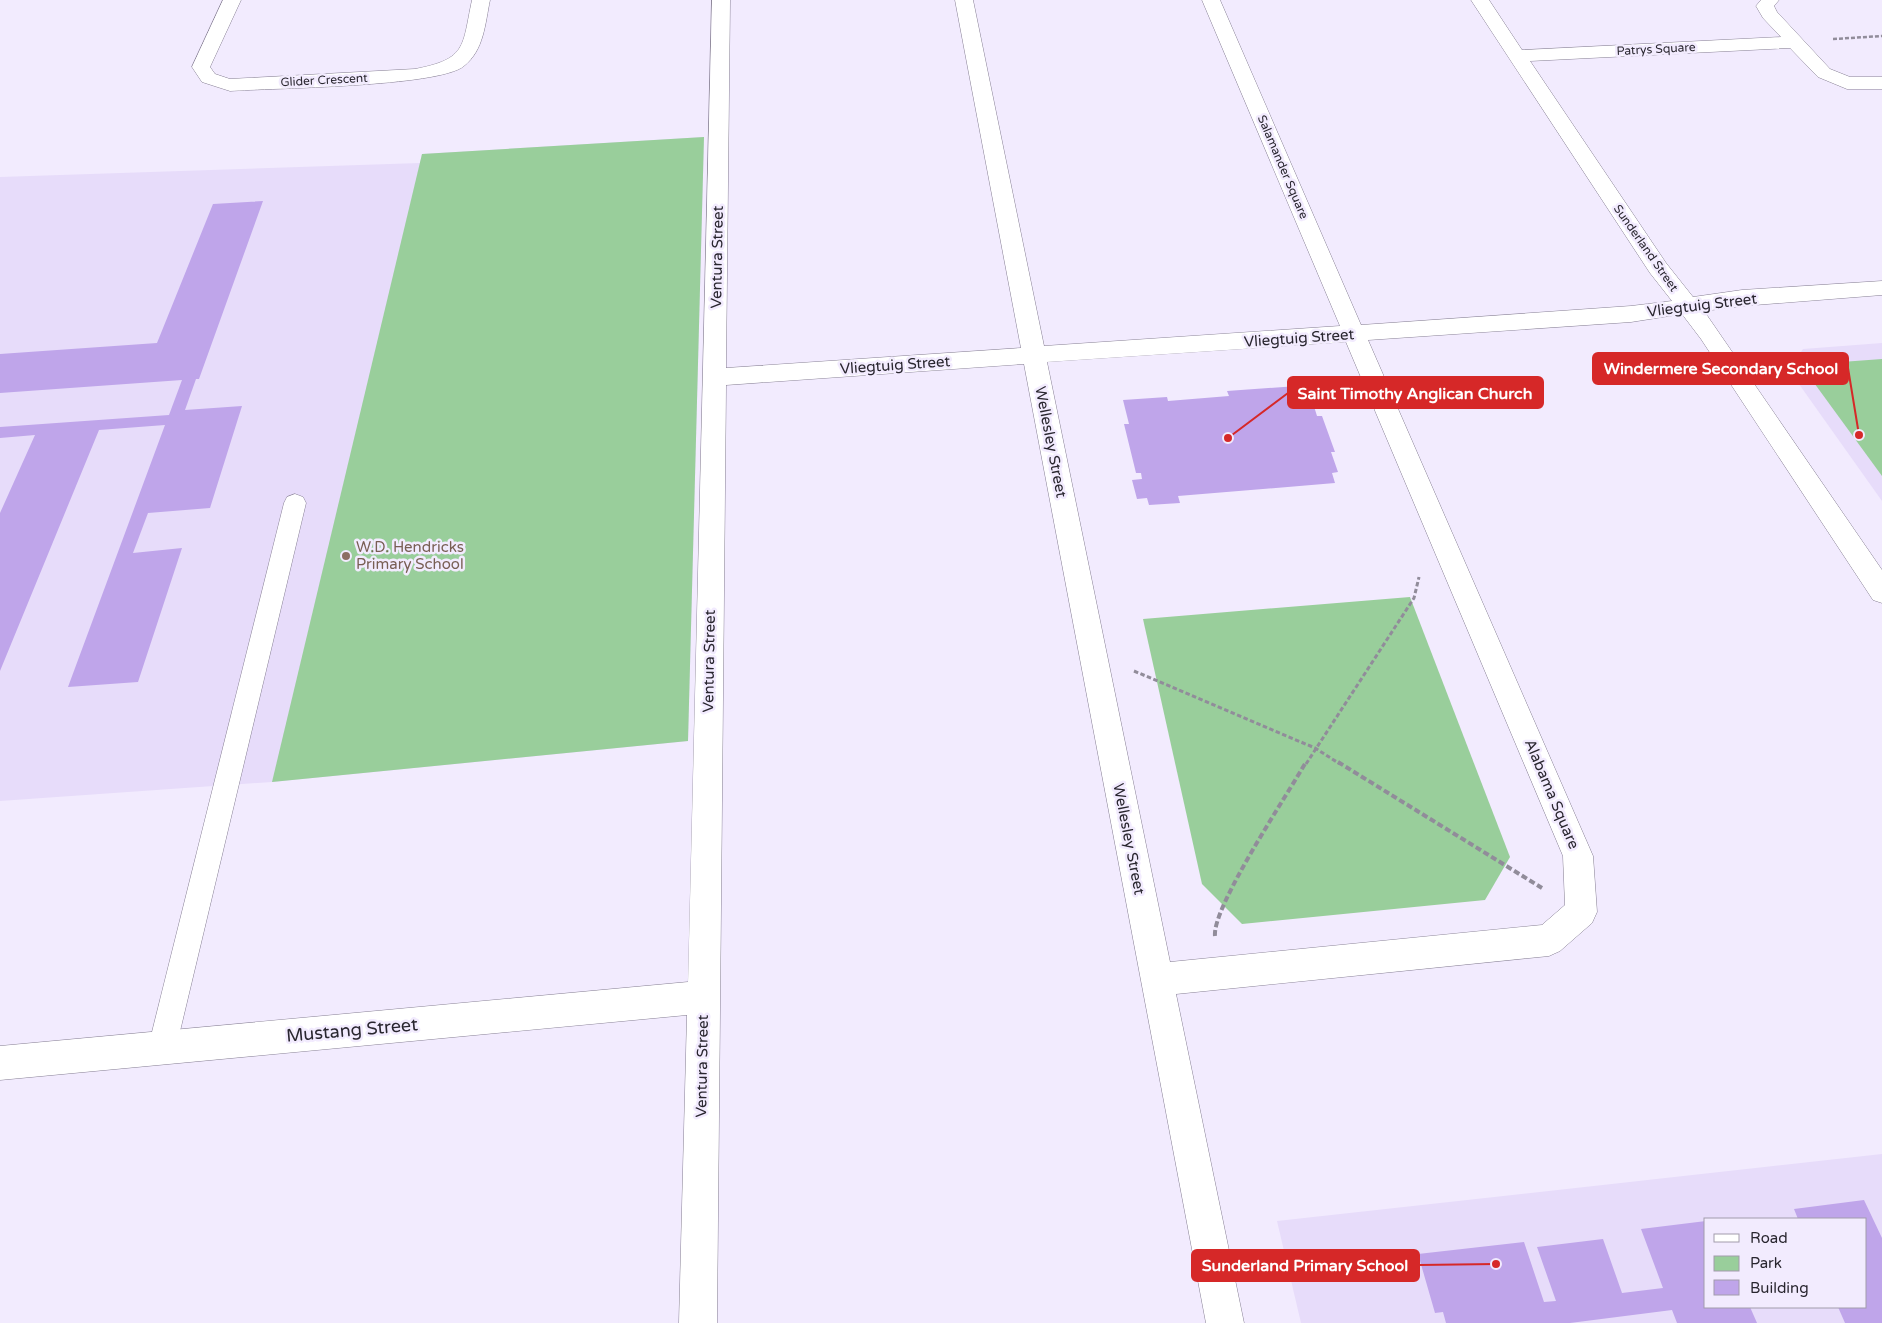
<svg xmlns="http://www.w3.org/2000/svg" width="1882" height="1323" font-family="'Varela Round',sans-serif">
<rect width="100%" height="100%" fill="#f2ebfe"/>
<!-- built -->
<g fill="#e7dcfa" fill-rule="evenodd">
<polygon points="704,137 688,741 272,782 0,801 0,177 420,163 422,154"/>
<polygon points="1882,343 1882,501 1789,370 1803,349"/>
<path d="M1882 1154V1323H1301L1277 1221ZM1706 1219H1866V1307H1706Z"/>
</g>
<!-- green -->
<g fill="#99ce9b">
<polygon points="704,137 688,741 272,782 422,154"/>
<polygon points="1882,359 1882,476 1801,365"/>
<polygon points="1410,597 1510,857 1485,900 1242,924 1202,884 1143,619"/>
</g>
<!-- building -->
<g fill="#bfa5ea">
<polygon points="263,201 199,379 196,379 185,410 242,406 210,508 148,513 133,553 182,548 138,682 68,687 165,425 99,430 0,671 0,513 35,435 0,438 0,427 169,415 182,380 0,393 0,354 157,343 213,204"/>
<polygon points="1311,385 1316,400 1312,400 1317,416 1322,416 1335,452 1331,452 1338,472 1332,473 1335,483 1178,496 1180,503 1149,505 1147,498 1137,499 1132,480 1142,479 1141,473 1136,473 1124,424 1129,424 1123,400 1167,397 1168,401 1229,396 1227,391"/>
<polygon points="1864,1200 1882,1238 1882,1323 1845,1323 1838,1307 1866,1307 1866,1219 1798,1219 1794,1209"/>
<polygon points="1706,1221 1706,1307 1750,1307 1757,1323 1677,1323 1672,1310 1570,1323 1446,1323 1443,1312 1435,1313 1418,1254 1524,1242 1544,1302 1556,1301 1537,1247 1603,1239 1622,1293 1663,1288 1641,1229"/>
</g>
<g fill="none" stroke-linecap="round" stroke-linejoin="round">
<!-- lane casing -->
<g stroke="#867f93" stroke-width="1">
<polygon id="lane" points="295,494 303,497 306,503 176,1048 172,1058 162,1062 152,1058 148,1048 284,503 287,497"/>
</g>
<!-- street casing -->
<g stroke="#867f93" stroke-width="1">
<g id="street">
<path d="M223 0H241L210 67 215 74 230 79 415 69C467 59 462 47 472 0H490C485 24 484 50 464 66 439 87 271 88 230 91L202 82 192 67Z"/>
<path d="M712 0H730L726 368 1021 348 955 0H973L1044 346 1340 326 1202 0H1220L1361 325 1631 306 1672 301 1650 273 1471 0H1489L1522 50 1781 37 1763 18 1756 6 1761 0H1779L1774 6 1777 12 1830 69 1850 77H1882V89H1847L1818 77 1790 48 1530 61 1666 263 1693 297 1742 290 1882 281V295L1742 306 1704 311 1882 570V603L1873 600 1701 339 1682 314 1631 322 1368 340 1593 856 1597 912 1592 923 1560 951 1549 956 1176 994 1244 1323H1206L1024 364 726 385 717 1323H679L687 1015 0 1080V1046L688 982ZM1346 342 1563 856 1565 905 1542 925 1170 962 1047 362Z"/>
</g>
</g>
<!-- path-far2 -->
<polyline stroke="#918c9a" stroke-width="2.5" stroke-dasharray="4 2" stroke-linecap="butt" points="1833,39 1882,36"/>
<!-- path-far1 -->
<g stroke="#918c9a" stroke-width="3" stroke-dasharray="4.5 2.5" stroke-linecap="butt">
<polyline points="1134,671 1315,748 1340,764"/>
<polyline points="1306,764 1414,598 1419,577"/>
</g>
<!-- path -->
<g stroke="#918c9a" stroke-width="4" stroke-dasharray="6 3" stroke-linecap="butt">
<polyline points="1338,762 1542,888"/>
<path d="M1215 936C1212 907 1288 794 1306 762"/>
</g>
<!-- lane -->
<use href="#lane" fill="#fff" fill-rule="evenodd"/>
<!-- street -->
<use href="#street" fill="#fff" fill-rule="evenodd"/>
</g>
<!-- markers -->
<circle fill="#8d6e63" stroke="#f2ebfe" stroke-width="2" cx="346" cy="556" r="5"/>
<g text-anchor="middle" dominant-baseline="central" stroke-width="5" stroke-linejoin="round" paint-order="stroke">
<!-- far-street labels -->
<g font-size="12" fill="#29262f" stroke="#f2ebfe">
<text transform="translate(1656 49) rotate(-3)">Patrys Square</text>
<text transform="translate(324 80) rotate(-3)">Glider Crescent</text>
<text transform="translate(1283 167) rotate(67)">Salamander Square</text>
<text transform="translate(1646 248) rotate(55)">Sunderland Street</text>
</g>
<!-- street labels -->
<g font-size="15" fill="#29262f" stroke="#f2ebfe">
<text transform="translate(717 257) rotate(-89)">Ventura Street</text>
<text transform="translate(1702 305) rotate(-7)">Vliegtuig Street</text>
<text transform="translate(1299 338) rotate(-4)">Vliegtuig Street</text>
<text transform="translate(895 365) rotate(-4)">Vliegtuig Street</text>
<text transform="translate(1051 442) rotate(79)">Wellesley Street</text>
<text transform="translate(709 661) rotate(-89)">Ventura Street</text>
<text transform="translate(1552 794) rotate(67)">Alabama Square</text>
<text transform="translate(1129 839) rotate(79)">Wellesley Street</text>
<text transform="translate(702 1066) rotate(-89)">Ventura Street</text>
</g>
<!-- education labels -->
<g font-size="15" fill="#785e54" stroke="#f2ebfe" text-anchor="start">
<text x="356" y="547">W.D. Hendricks<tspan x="356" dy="17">Primary School</tspan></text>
</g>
<!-- near-street labels -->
<g font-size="18" fill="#29262f" stroke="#f2ebfe">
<text transform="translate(352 1030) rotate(-5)">Mustang Street</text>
</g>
</g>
<!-- callouts -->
<path fill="none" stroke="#d62828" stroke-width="2" d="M1859 435L1848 368M1228 438L1288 393M1496 1264L1419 1265"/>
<g fill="#d62828" stroke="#f2ebfe" stroke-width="2">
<circle cx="1859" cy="435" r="5"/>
<circle cx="1228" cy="438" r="5"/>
<circle cx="1496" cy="1264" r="5"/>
</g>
<g fill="#d62828" stroke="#d62828" stroke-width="2">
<rect x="1593" y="353" width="255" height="31" rx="5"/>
<rect x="1288" y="377" width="255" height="31" rx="5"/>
<rect x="1192" y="1250" width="227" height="31" rx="5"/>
</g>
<g font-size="16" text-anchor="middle" font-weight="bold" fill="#fff">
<text x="1721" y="374">Windermere Secondary School</text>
<text x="1415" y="399">Saint Timothy Anglican Church</text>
<text x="1305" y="1271">Sunderland Primary School</text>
</g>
<!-- legend -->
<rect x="1704" y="1218" width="162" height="90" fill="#f2ebfe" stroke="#a29cab"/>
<rect x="1714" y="1234" width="25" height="8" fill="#ffffff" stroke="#a29cab"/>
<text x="1750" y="1243" font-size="15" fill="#29262f">Road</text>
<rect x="1714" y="1256" width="25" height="15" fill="#99ce9b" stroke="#a29cab"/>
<text x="1750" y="1268" font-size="15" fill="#29262f">Park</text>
<rect x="1714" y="1280" width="25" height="15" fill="#bfa5ea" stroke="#a29cab"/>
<text x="1750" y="1293" font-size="15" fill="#29262f">Building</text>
</svg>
